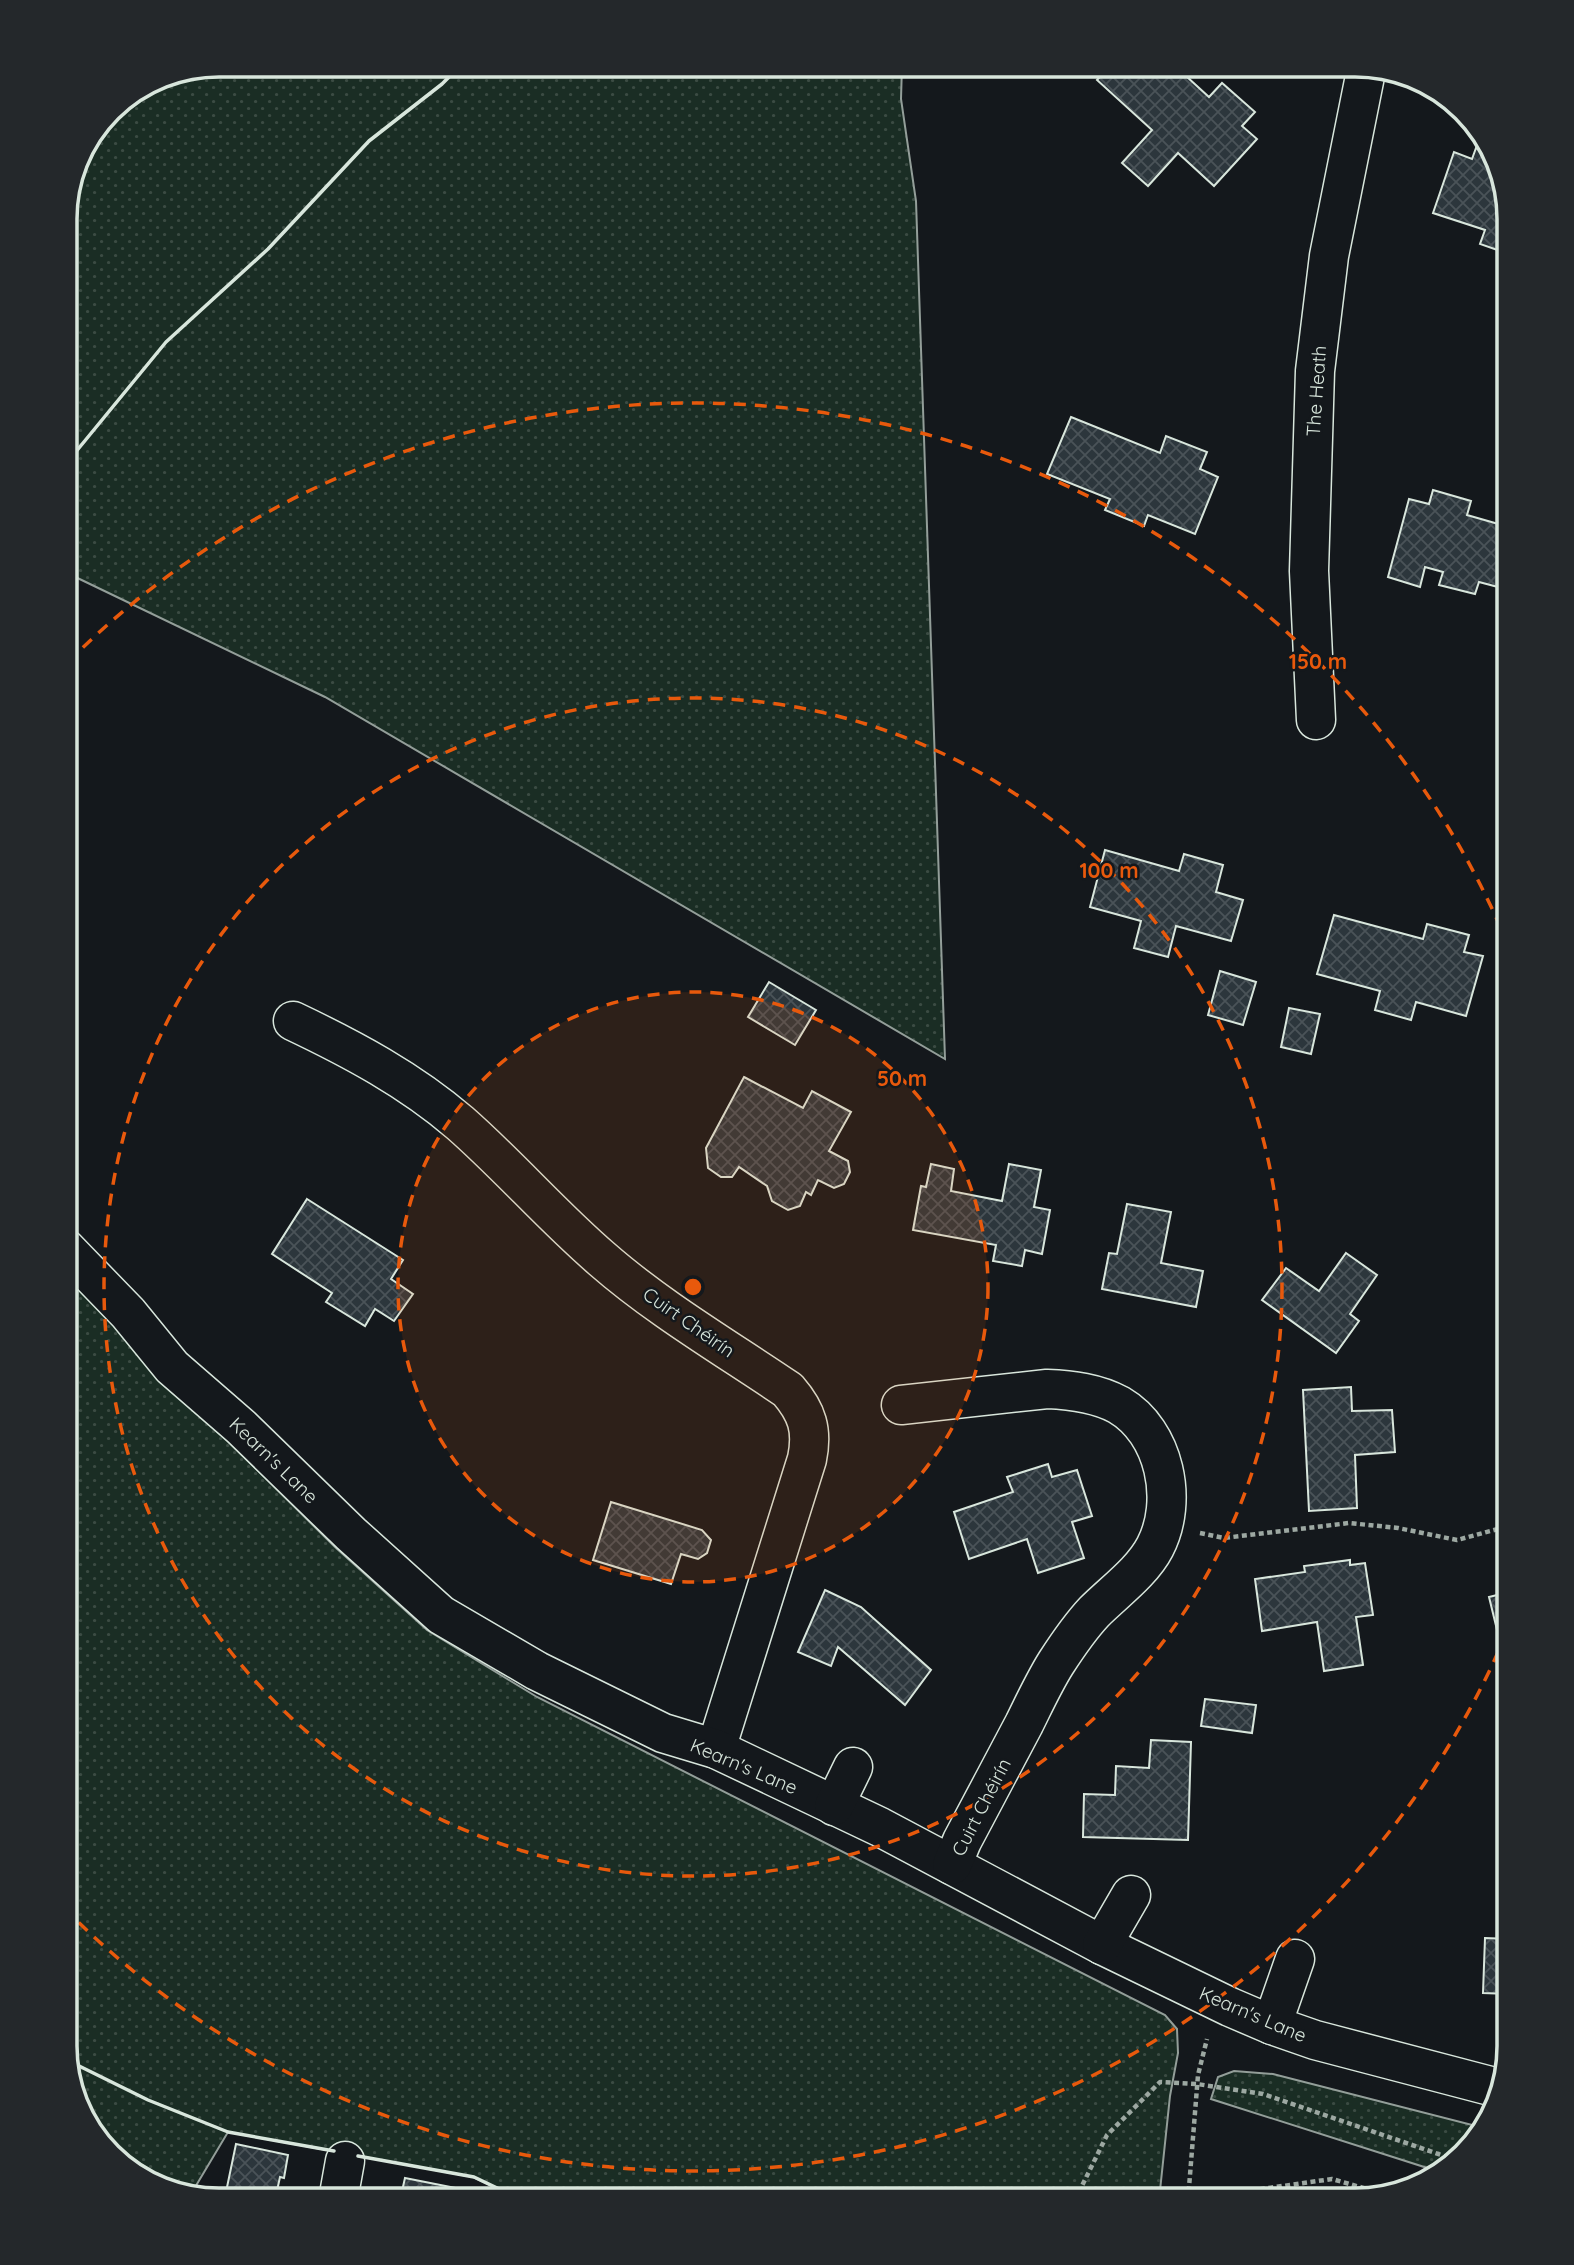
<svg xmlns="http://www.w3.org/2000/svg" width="1574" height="2265" font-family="Quicksand,sans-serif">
<defs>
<pattern id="grass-dots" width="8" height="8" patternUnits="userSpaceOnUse" patternTransform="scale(1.75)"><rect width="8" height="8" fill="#1a2d24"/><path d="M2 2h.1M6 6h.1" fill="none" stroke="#3b4b43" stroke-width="1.8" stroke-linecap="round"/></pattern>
<pattern id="building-cross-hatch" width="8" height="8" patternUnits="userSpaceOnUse" patternTransform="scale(1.75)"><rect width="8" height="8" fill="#2c363c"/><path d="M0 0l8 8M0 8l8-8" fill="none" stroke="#4a5358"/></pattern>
</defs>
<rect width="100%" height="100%" fill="#14181c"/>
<!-- grass -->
<g fill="url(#grass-dots)" stroke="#939e99" stroke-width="2">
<polygon points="219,65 902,65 901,99 916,201 945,1059 325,697 65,572 65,209 77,160 110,110 160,76"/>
<polygon points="65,1274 166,1380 335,1547 427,1630 537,1697 1165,2015 1177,2029 1178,2053 1170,2096 1159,2200 522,2200 473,2177 228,2132 191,2194 134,2174 85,2123 65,2046"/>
<polygon points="1234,2071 1273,2074 1484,2128 1440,2172 1211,2099 1218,2077"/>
</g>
<!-- building -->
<g fill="url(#building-cross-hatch)" stroke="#d8e6dc" stroke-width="2">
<polygon points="1110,65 1174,65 1209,97 1222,83 1255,112 1242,126 1257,139 1214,186 1178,153 1148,186 1122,163 1152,130 1097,80"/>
<polygon points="1476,148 1492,153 1509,219 1509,254 1480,244 1485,230 1433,213 1454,152 1472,159"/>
<polygon points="1071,417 1160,453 1166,436 1207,452 1200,469 1218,477 1195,534 1148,515 1144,526 1105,510 1110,499 1047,474"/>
<polygon points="1433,490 1471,501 1467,515 1509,527 1509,590 1479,582 1475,594 1439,585 1443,572 1425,567 1420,587 1388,577 1409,499 1429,504"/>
<polygon points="1105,850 1179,871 1184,854 1223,865 1216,892 1243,900 1231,941 1176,926 1168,957 1134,948 1141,921 1090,907"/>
<polygon points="1334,915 1423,939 1427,924 1469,935 1464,952 1483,956 1466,1016 1416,1002 1411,1020 1375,1010 1380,991 1317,974"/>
<polygon points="1220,971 1256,982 1243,1025 1208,1015"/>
<polygon points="769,982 816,1010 795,1045 748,1017"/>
<polygon points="1289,1008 1320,1014 1311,1054 1281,1047"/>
<polygon points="1509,1046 1509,1087 1499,1084"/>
<polygon points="744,1077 803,1108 812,1091 851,1112 829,1151 848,1161 850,1172 844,1184 834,1188 818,1180 811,1195 806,1192 800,1206 788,1210 772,1201 767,1186 739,1167 732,1177 721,1177 708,1168 706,1148"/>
<polygon points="931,1164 954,1169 951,1191 1002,1201 1009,1164 1041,1170 1034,1207 1050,1210 1042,1254 1025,1250 1022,1266 993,1261 996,1245 913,1230 921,1186 926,1187"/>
<polygon points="307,1199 403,1260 391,1279 413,1294 394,1321 375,1309 365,1326 326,1302 332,1293 272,1254"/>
<polygon points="1127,1204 1171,1212 1161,1263 1203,1271 1196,1307 1102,1289 1109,1253 1117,1254"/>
<polygon points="1346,1253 1377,1275 1350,1314 1359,1321 1336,1353 1262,1300 1286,1268 1319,1291"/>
<polygon points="1351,1387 1352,1411 1392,1410 1395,1452 1355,1455 1357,1508 1309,1511 1303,1390"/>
<polygon points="1048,1464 1052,1477 1077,1470 1092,1516 1072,1522 1084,1558 1038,1573 1027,1539 969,1559 954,1512 1013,1492 1007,1477"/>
<polygon points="611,1502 702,1530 711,1540 707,1553 698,1559 681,1554 671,1584 593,1560"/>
<polygon points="1350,1560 1350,1565 1365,1563 1373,1615 1356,1617 1363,1665 1324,1671 1317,1622 1262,1631 1255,1579 1305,1572 1304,1566"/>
<polygon points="825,1590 861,1607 931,1670 905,1705 838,1647 831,1666 798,1652"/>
<polygon points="1509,1592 1509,1635 1499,1638 1489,1597"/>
<polygon points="1205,1699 1256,1705 1252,1733 1201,1726"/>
<polygon points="1151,1740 1191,1742 1188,1840 1083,1837 1084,1794 1115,1795 1116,1766 1149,1768"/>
<polygon points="1501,1914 1509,1915 1509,1930 1500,1930"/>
<polygon points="1485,1938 1509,1939 1509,1994 1483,1993"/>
<polygon points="236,2144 288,2155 284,2178 280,2177 275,2200 216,2200 217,2190 226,2192"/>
<polygon points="405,2178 481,2193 479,2200 400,2200"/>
</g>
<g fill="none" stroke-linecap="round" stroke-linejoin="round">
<!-- minor casing -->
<g stroke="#d8e6dc" stroke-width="41">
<g id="minor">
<polyline points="1316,720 1309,571 1315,371 1329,256 1367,66"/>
<path d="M293 1021C352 1049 410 1080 460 1123 509 1166 552 1216 602 1259 658 1308 726 1348 788 1390 807 1412 813 1430 807 1459L716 1749"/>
<polyline points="65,1248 128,1313 172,1367 241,1427 351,1534 441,1615 537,1671 663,1733 716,1749 880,1827 1102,1945 1230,2007 1272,2025 1315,2040 1498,2088"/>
<path d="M901 1405 1047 1389C1072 1390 1097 1393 1119 1405 1165 1432 1179 1501 1155 1547 1142 1572 1114 1592 1094 1612 1080 1627 1067 1646 1056 1663 1044 1682 1034 1704 1024 1724 1003 1763 983 1802 962 1841L952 1865"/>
<polyline points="834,1806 853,1767"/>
<polyline points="1102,1945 1131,1895"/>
<polyline points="1272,2025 1295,1959"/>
<polyline points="338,2200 345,2161"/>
</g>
</g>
<!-- path -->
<g stroke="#9da8a2" stroke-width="4.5" stroke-dasharray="5 3.5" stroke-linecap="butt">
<polyline points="1200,1533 1224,1538 1349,1523 1398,1528 1457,1540 1509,1526"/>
<polyline points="1075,2200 1107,2135 1160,2082 1197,2084 1263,2094 1453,2159"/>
<polyline points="1188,2200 1198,2075 1207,2039"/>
<polyline points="1219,2200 1247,2191 1332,2179 1381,2193"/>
</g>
<!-- minor -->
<use href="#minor" stroke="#14181c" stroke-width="38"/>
<!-- wall -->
<g stroke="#d8e6dc" stroke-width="3.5">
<polyline points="65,465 166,342 268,249 369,141 442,84 461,65"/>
<polyline points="69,2061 148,2100 228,2132 334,2151"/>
<polyline points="358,2156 474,2177 522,2200"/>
</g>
</g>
<!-- distance rings -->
<circle cx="693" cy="1287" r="295" fill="#e8590c" fill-opacity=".12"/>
<g fill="none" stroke="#e8590c" stroke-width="3.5" stroke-dasharray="12 9">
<circle cx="693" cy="1287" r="295"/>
<circle cx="693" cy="1287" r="589"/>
<path d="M1507 1632A884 884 0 0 1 68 1912M68 662A884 884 0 0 1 1507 942"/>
</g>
<g text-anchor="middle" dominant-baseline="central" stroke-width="5" stroke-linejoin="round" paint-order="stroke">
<!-- street labels -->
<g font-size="19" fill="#d8e6dc" stroke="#14181c">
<text transform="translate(1316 391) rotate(-86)">The Heath</text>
<text transform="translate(689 1322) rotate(35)">Cuirt Chéirín</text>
<text transform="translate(274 1460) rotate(44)">Kearn's Lane</text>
<text transform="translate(744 1766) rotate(23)">Kearn's Lane</text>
<text transform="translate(981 1807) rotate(-63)">Cuirt Chéirín</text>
<text transform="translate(1253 2014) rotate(23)">Kearn's Lane</text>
</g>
</g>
<!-- crop -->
<path d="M0 0H1574V2265H0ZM219 77H1355A142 142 0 0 1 1497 219V2046A142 142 0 0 1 1355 2188H219A142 142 0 0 1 77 2046V219A142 142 0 0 1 219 77Z" fill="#24282b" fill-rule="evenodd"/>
<path fill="none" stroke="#d8e6dc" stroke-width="3.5" d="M219 77H1355A142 142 0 0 1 1497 219V2046A142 142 0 0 1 1355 2188H219A142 142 0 0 1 77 2046V219A142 142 0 0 1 219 77Z"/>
<circle cx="693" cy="1287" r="10" fill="#e8590c" stroke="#14181c" stroke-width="3.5"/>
<g font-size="21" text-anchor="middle" font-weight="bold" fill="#e8590c" stroke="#14181c" stroke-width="5" stroke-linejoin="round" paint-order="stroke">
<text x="1318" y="669">150 m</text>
<text x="1109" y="878">100 m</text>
<text x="902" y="1086">50 m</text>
</g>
</svg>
